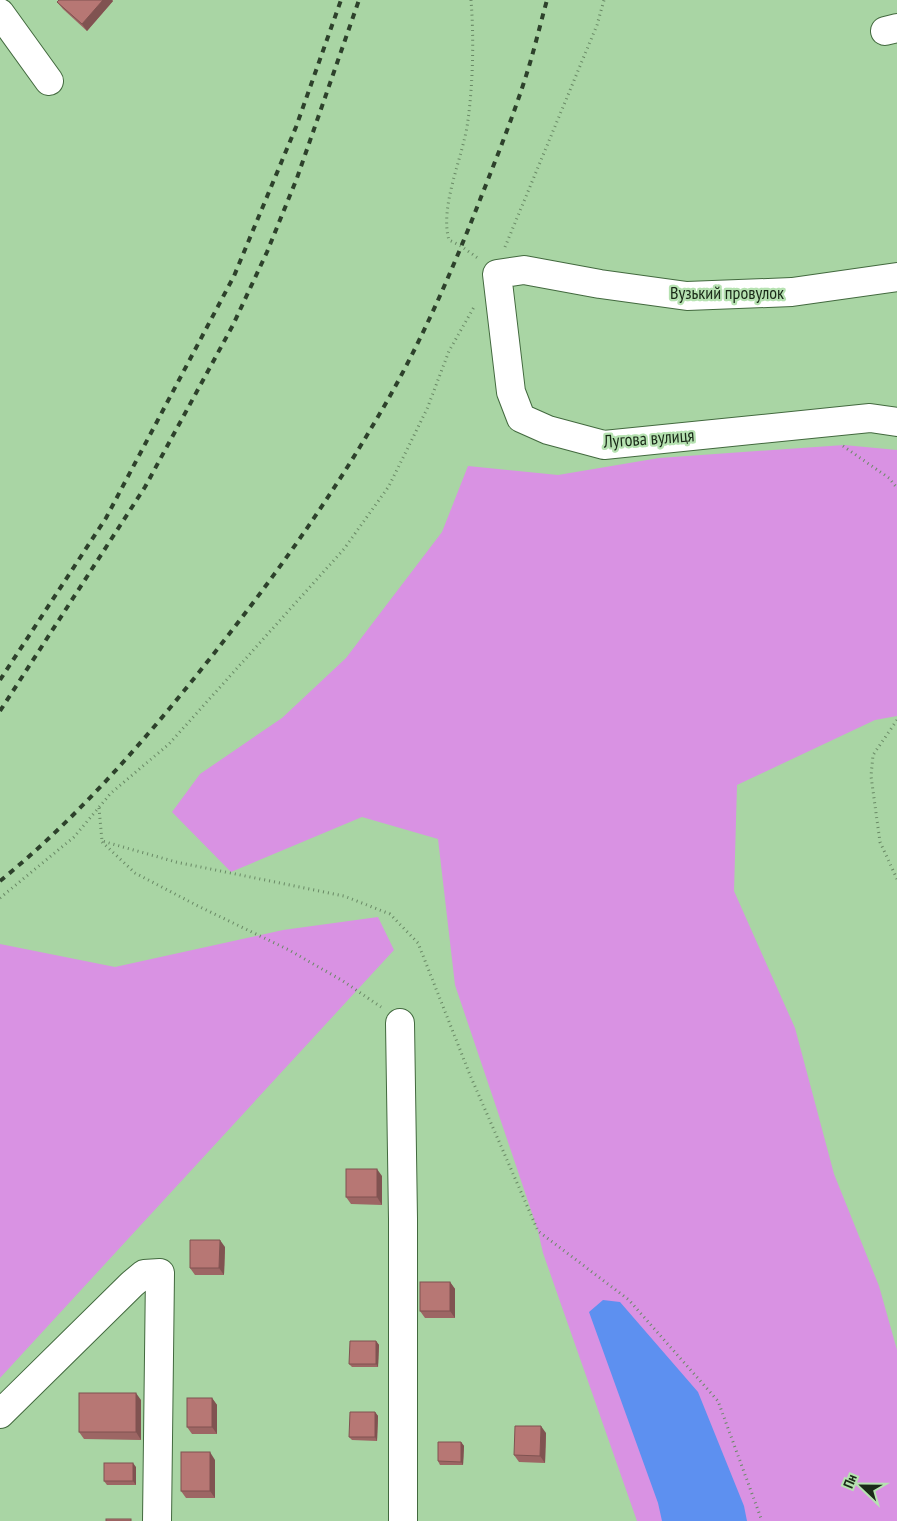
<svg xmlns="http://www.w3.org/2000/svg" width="897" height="1521" font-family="'PT Sans Narrow',sans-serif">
<rect width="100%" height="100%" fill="#a9d5a4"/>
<!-- green -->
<g fill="#d992e3">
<polygon points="844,445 897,450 897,716 875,720 737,785 734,891 795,1028 834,1174 879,1286 897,1350 897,1521 637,1521 543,1253 538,1231 455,985 438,839 362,817 231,872 172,812 200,774 282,718 346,658 442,532 468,466 558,475 659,458"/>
<polygon points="378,917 394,950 0,1378 0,944 115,967 283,930"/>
</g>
<!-- water -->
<polygon fill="#5d90f0" points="603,1300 620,1302 698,1392 744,1506 747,1521 662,1521 658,1503 589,1312"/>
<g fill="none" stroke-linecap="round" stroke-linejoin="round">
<!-- street casing -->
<g stroke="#42693e" stroke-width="30">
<g id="street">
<polyline points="0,13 49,81"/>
<polyline points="885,31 897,28"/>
<polyline points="897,277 792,292 687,296 600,284 524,270 497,274 511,392 521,418 548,430 604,445 870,418 897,422"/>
<polyline points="400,1023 403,1219 403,1521"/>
<polyline points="0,1414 132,1284 144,1274 160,1273 157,1521"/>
</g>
</g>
<!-- path -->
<g stroke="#698965" stroke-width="3" stroke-dasharray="1 4" stroke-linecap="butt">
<path d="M471 0C474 37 473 83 468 120 464 155 439 206 449 240L461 246 479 259"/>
<polyline points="505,247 597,25 604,0"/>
<polyline points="843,446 889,478 897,488"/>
<polyline points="897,720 873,755 871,776 880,842 897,879"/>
<polyline points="99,808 102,841 176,862 344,896 390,914 418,943 470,1075 538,1231 629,1300 718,1401 762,1521"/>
<polyline points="102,842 135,873 198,906 289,950 343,981 381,1007"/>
<polyline points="0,898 74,837 111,793 169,744 344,549 389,486 427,409 449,351 474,307"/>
</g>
<!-- street -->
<use href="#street" stroke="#fff" stroke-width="28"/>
<!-- rail -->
<g stroke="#2d412b" stroke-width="4" stroke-dasharray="6 6" stroke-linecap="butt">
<polyline points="0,680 106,518 234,276 296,127 341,0"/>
<polyline points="0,711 145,487 233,325 267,252 297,178 359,0"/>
<path d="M0 881C75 820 140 746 200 671 264 591 324 509 376 420 415 355 446 285 474 215 492 169 511 123 526 76 534 51 540 25 547 0"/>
</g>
</g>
<!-- wall -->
<g fill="#9d6664">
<polygon points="59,0 112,0 113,1 87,31 63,9 57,2"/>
<polygon points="382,1176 382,1205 351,1204 346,1197"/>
<polygon points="225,1247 224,1275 195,1275 190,1268"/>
<polygon points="450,1282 455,1289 455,1318 425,1318 420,1311"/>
<polygon points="376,1341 379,1345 378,1367 352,1367 349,1364"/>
<polygon points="212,1398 217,1405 217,1434 192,1434 187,1427"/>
<polygon points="141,1400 141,1440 84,1439 79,1432"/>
<polygon points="375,1412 378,1416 377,1441 352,1440 349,1437"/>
<polygon points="546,1433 545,1463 519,1462 514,1455"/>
<polygon points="461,1442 464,1446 463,1465 440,1465 438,1461"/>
<polygon points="215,1460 215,1498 186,1498 181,1491"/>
<polygon points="136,1467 136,1485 107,1485 104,1481"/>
</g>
<!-- shaded-wall -->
<g fill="#805351">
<polygon points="103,0 112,0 113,1 87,31 82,24"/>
<polygon points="377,1169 382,1176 382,1205 377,1197"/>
<polygon points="220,1240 225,1247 224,1275 219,1268"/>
<polygon points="450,1282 455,1289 455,1318 450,1311"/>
<polygon points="376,1341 379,1345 378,1367 376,1364"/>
<polygon points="136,1393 141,1400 141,1440 136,1432"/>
<polygon points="212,1398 217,1405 217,1434 212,1427"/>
<polygon points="375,1412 378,1416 377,1441 375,1437"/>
<polygon points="541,1426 546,1433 545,1463 540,1456"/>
<polygon points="461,1442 464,1446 463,1465 461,1462"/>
<polygon points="210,1452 215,1460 215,1498 210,1491"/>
<polygon points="133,1463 136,1467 136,1485 133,1481"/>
</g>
<!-- building -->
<g fill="#b77774" stroke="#805351">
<polygon points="59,0 103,0 82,24 57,2"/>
<rect x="346" y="1169" width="31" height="28"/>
<polygon points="190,1240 220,1240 219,1268 190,1268"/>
<rect x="420" y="1282" width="30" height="29"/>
<polygon points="350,1341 376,1341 376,1364 349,1364"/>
<rect x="79" y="1393" width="57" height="39"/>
<rect x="187" y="1398" width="25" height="29"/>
<polygon points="350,1412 375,1412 375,1437 349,1437"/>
<polygon points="515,1426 541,1426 540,1456 514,1455"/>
<polygon points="438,1442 461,1442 461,1462 438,1461"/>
<rect x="181" y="1452" width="29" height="39"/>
<rect x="104" y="1463" width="29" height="18"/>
<rect x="106" y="1519" width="25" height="2"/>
</g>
<g text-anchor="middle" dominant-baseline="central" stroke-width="4.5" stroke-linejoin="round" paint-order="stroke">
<!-- street labels -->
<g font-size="18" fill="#1a2a18" stroke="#b6e2b1">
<text x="727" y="292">Вузький провулок</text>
<text transform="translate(649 438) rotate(-4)">Лугова вулиця</text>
</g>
</g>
<!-- north arrow -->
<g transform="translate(862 1486) rotate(292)" stroke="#b6e2b1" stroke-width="4" paint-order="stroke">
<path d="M0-4L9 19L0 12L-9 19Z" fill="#1a2a18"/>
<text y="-8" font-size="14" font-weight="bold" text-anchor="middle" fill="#1a2a18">Пн</text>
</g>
</svg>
